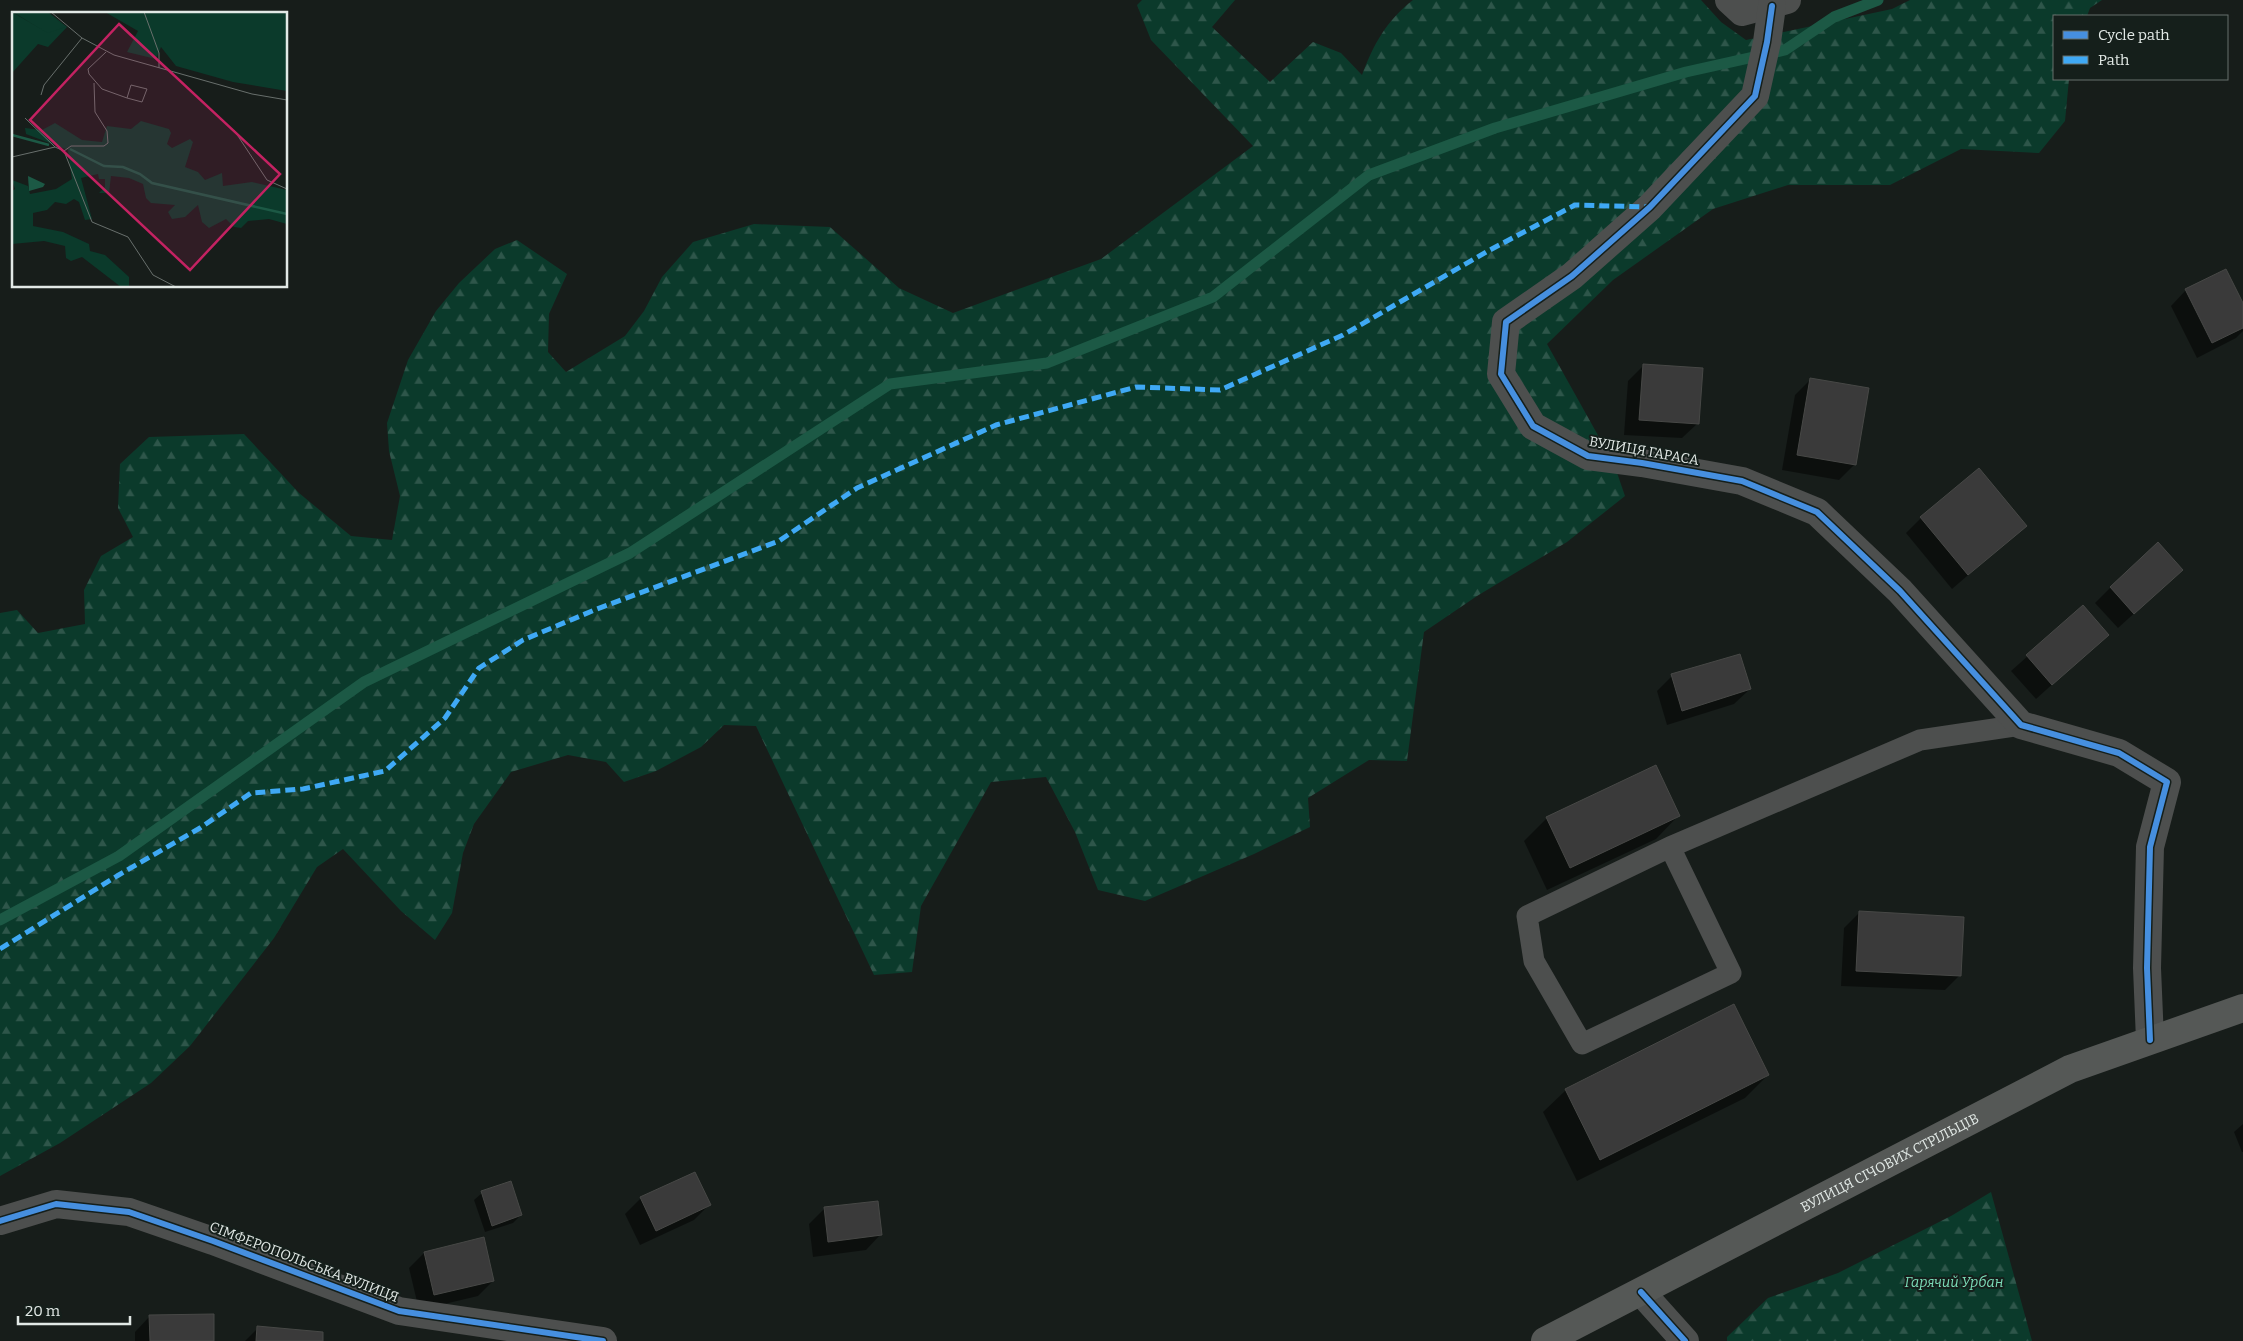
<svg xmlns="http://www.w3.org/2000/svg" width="2243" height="1341" font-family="Bitter,serif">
<defs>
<pattern id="forest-firs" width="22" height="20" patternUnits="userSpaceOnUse" patternTransform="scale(1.25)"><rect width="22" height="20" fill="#0b3a2b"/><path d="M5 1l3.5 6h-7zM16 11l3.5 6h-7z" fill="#2e564a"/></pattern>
</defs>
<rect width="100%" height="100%" fill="#171d1a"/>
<!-- forest -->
<g fill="url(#forest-firs)">
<path d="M1142 0H1235L1212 27 1270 82 1313 42 1341 53 1362 75C1373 45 1387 20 1413 0H1701L1721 22 1746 40 1892 9 1910 0H2102L2090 8 2087 16H2054V79H2069L2065 121 2039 153 1961 149 1890 185H1788L1713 209 1613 280 1547 344 1614 464 1625 496 1567 542 1477 596 1424 632 1407 761 1369 760 1308 798 1310 827 1254 854 1145 901 1098 890 1075 832 1046 777 991 782 921 906 912 972 874 975 756 726 724 725 701 747 656 771 624 782 606 762 568 755 511 772 474 824 463 853 452 913 435 940 401 911 343 849 317 867 274 938 190 1046 151 1083 60 1143 0 1176V613L17 610 38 633 85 624 84 590 101 556 133 537 118 508 120 464 149 437 244 434 299 493 351 536 392 540 400 496 389 451 387 423 408 360 436 311 459 283 495 249 517 240 567 274 549 314 548 352 566 372 625 336 644 311 662 277 693 242 754 224 830 227 899 288 953 313 1101 259 1253 146 1151 40 1137 5Z"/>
<polygon points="1991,1192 2032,1341 1727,1341 1727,1337 1768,1298 1838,1273 1951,1216"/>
</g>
<!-- shadow -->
<g fill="#0007">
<polygon points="2186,290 2243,306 2243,331 2236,338 2197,358 2171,306"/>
<polygon points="1643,366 1698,423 1682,438 1624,435 1628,381"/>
<polygon points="1810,380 1855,464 1839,480 1782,470 1795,395"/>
<polygon points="1921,518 2025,526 1952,589 1906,533"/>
<polygon points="2182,570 2118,628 2095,603 2111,587"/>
<polygon points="2083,607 2107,635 2036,699 2011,671"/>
<polygon points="1672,676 1750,689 1734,704 1667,725 1657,691"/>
<polygon points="1678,816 1656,839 1547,890 1524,841 1547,818"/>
<polygon points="1859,913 1960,975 1945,990 1841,986 1844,928"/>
<polygon points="1768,1075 1745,1098 1577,1181 1543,1112 1566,1090"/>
<polygon points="2243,1124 2243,1152 2242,1152 2234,1132"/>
<polygon points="482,1193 521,1215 513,1223 485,1232 474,1200"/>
<polygon points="641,1198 709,1205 694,1220 640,1245 625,1214"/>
<polygon points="824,1209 881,1234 866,1250 813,1257 809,1224"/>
<polygon points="424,1253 493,1281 478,1296 419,1310 409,1268"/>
<polygon points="150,1316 213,1341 135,1341 135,1332"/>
<polygon points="258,1328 321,1341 245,1341"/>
</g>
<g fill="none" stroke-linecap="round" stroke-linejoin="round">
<!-- stream -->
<polyline stroke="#1c5945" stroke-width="11" points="0,920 119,856 364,682 630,553 890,384 1047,363 1213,297 1369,175 1495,128 1686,72 1785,50 1834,17 1878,0"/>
</g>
<!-- building -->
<g fill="#3a3a3a" stroke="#474846">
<polygon points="2226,269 2243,303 2243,328 2212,343 2185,289"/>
<polygon points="1643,364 1703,368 1699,424 1639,420"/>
<polygon points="1810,378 1869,388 1856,465 1797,455"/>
<polygon points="1979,468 2027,526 1968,575 1920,517"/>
<polygon points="2158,542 2183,570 2134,614 2110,587"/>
<polygon points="2083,605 2109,635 2052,685 2026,655"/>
<polygon points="1740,654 1751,689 1682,711 1671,674"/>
<polygon points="1656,765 1680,816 1570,868 1546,817"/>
<polygon points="1859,911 1964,917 1961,976 1856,971"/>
<polygon points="1734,1004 1769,1075 1600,1160 1565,1089"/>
<polygon points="695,1172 711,1205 656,1231 640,1197"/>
<polygon points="511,1181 522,1215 492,1226 481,1191"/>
<polygon points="878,1201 882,1235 828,1242 824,1207"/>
<polygon points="484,1237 494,1281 434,1295 424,1252"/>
<polygon points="214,1314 214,1341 150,1341 149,1315"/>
<polygon points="257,1326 323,1332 323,1341 256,1341"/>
</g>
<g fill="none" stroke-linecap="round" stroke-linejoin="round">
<!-- lane -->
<polyline stroke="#4d4f4e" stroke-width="21" points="1670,847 1731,973 1582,1044 1534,961 1527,916 1670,847 1920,740 2021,725"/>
<!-- street -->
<g stroke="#4d4f4e" stroke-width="28">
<polyline points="1729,0 1742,12 1787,0"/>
<polyline points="1772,6 1767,42 1755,96 1650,207 1572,276 1506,322 1501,374 1533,426 1588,456 1642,463 1742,481 1817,512 1900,591 2021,725 2119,753 2167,782 2150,847 2147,968 2150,1040"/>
<polyline points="0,1221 56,1204 129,1212 213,1241 399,1311 603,1341"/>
<polyline points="1641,1292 1685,1341"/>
</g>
<!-- primary -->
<path stroke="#555856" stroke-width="28" id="s1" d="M1545 1341 2070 1069 2243 1008"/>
<!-- quiet -->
<polyline stroke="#3fa9f5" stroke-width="5" stroke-dasharray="10 5" stroke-linecap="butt" points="0,949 117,876 200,828 251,793 303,789 385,771 445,718 479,668 523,640 597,609 779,541 857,488 996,425 1136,387 1220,390 1343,335 1488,251 1575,205 1650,207"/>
<!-- cycleway casing -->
<g stroke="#151f1b" stroke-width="9">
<g id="cycleway">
<polyline points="1772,6 1767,42 1755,96 1650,207 1572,276 1506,322 1501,374 1533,426 1588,456 1642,463 1742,481 1817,512 1900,591 2021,725 2119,753 2167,782 2150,847 2147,968 2150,1040"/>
<polyline points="0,1221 56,1204 129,1212 213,1241 399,1311 603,1341"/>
<polyline points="1641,1292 1685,1341"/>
</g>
</g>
<!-- cycleway -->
<use href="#cycleway" stroke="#468fdf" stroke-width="6"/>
</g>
<g text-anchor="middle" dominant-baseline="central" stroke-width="4" stroke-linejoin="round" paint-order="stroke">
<!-- street labels -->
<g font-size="14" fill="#e2e9e6" stroke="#151f1b">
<text transform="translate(1644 451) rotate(10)">ВУЛИЦЯ ГАРАСА</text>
<text stroke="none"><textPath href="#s1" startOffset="388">ВУЛИЦЯ СІЧОВИХ СТРІЛЬЦІВ</textPath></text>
<text transform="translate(304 1262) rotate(21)">СІМФЕРОПОЛЬСЬКА ВУЛИЦЯ</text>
</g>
<!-- park labels -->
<g font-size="14" font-style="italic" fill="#7cdcb8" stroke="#151f1b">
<text x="1954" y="1282">Гарячий Урбан</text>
</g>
</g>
<!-- overview -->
<g transform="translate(12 12)">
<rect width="275" height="275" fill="#171d1a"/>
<path d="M1 0H36L54 15 36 22ZM93 0H275V79L221 70 164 54 149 35 144 47 115 40 126 19ZM129 109 157 117 159 121 155 132 160 136 178 127 181 130 173 155 186 160 193 168 210 161 211 174 240 170 275 178V212L257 207 236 209 229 216 222 215 214 207 197 216 190 210 186 193 173 205 160 207 156 200 163 193 139 191 134 186 131 172 117 166 99 164 97 181H87L93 175V167H87L86 162 69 166 80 207 73 208 67 190 62 187 54 192 43 190 35 198 21 201V214L51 220 77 232 78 239 93 243 117 265V275H109L70 245 59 249 54 246 53 234 32 229 0 232V179L3 177 0 168 16 174 18 182 44 177 60 167 56 138 14 122 13 116 30 118 43 111 70 128 90 130 95 114 119 117Z" fill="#0b3a2b"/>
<path d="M0 0 36 21 53 15 36 0 55 15 36 35 26 32 0 61Z" fill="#0b3a2b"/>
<path d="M16 164 33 172 31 175 17 179Z" fill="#1c5945"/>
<path fill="none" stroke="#1c5945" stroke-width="2.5" d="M0 123 37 133M58 137 92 154 111 155 128 162 140 171 275 202"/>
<path fill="none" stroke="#686f6c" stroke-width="1" d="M39 0 70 26 102 43 240 82 275 88M132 0 147 41V56M94 40 76 57 77 62 90 77 115 86 130 90 135 77 119 73 115 86M29 83 32 73 70 26M13 106 43 135M222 118 255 168 275 177M52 139 80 210 116 225 141 263 164 275M52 139 59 134H92L96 131 95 119 83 100 82 71M0 145 43 135 52 139"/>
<path fill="#c42262" fill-opacity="0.15" stroke="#c42262" stroke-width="2.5" d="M107 12 268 162 178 258 18 108Z"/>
<rect width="275" height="275" fill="none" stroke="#e2e9e6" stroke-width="2.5"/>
</g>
<!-- legend -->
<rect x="2053" y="15" width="175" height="65" fill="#151f1b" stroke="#67706c"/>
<rect x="2063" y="31" width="25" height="8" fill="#468fdf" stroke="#67706c"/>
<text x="2098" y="40" font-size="15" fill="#e2e9e6">Cycle path</text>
<rect x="2063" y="56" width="25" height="8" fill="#3fa9f5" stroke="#67706c"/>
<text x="2098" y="65" font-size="15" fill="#e2e9e6">Path</text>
<!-- scale -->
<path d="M18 1316v8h112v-8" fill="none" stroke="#e2e9e6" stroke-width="2.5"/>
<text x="25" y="1316" font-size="15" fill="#e2e9e6" stroke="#151f1b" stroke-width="4" paint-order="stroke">20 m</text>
</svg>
